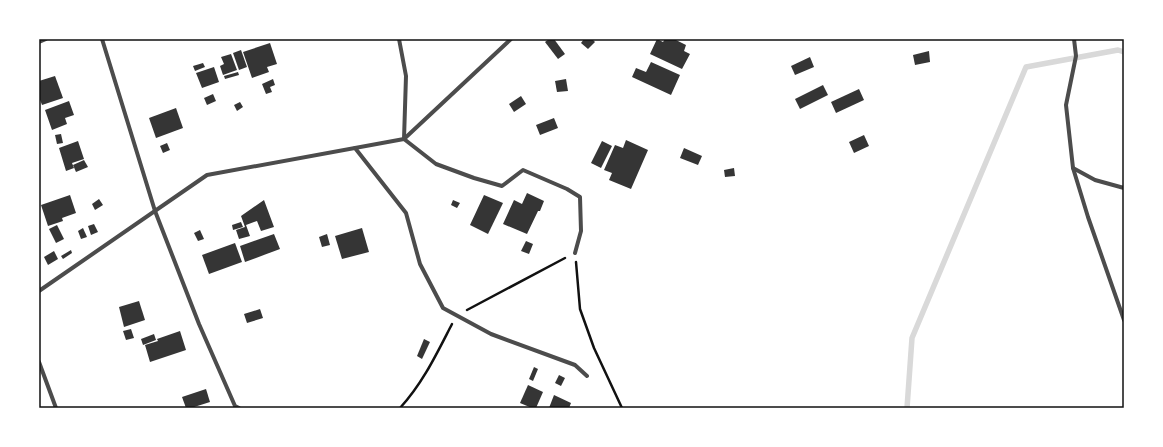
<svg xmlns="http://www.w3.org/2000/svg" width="1163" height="447" font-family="'Noto Serif',serif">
<rect width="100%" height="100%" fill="#fff"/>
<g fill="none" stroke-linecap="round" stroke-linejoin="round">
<!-- stream -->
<polyline stroke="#d9d9d9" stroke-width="5.5" points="907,408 912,338 1026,67 1118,50 1124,52"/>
</g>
<!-- building -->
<g fill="#353535">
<polygon points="549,39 554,39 565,54 558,59 545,42"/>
<polygon points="584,39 592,39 595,42 588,49 581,43"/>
<polygon points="657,39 663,42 665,39 674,39 686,45 684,51 690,54 682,69 650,54"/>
<polygon points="270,43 277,64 267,67 269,72 252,78 243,52"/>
<polygon points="241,50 247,67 239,70 233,53"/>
<polygon points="929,51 930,62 915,65 913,55"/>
<polygon points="231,54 237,70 223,75 220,66 224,64 221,57"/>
<polygon points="810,57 814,67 795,75 791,66"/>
<polygon points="651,62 680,75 671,95 632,77 636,68 646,72"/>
<polygon points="203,63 205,67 195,71 193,66"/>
<polygon points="214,67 219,82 202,88 196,73"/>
<polygon points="238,72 239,75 225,79 224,76"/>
<polygon points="55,76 63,98 42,105 39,97 39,81"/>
<polygon points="273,79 275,85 270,87 272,92 266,94 262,84"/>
<polygon points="566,79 568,91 557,92 555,81"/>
<polygon points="823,85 828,95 800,109 795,99"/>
<polygon points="859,89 864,100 836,113 831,102"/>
<polygon points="213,94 216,101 207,105 204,98"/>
<polygon points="521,96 526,104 514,112 509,104"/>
<polygon points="69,101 74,115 65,118 67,124 52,130 45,110"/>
<polygon points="240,102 243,107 237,111 234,105"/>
<polygon points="176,108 183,128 156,138 149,118"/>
<polygon points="554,118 558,128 540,135 536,125"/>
<polygon points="61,134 63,143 57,144 55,135"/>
<polygon points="864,135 869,146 854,153 849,142"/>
<polygon points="626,140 648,150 631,189 609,180 612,173 604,170 615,145 623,148"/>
<polygon points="78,141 84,159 72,163 74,168 66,171 59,148"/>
<polygon points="602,141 612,146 601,168 591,163"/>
<polygon points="167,143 170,150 163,153 160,146"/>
<polygon points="684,148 702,156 698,165 680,158"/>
<polygon points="84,160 88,167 76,172 73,165"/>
<polygon points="734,168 735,176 725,177 724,170"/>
<polygon points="527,193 544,201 540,211 538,211 527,234 503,224 514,200 522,204"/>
<polygon points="70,195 76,213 62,218 63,221 48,226 41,205"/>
<polygon points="484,195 503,203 488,234 470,225"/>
<polygon points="99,199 103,205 95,210 92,204"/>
<polygon points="264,200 274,227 261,231 257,221 246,225 250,236 239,239 236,230 245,227 241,216"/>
<polygon points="453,200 460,203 457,208 451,205"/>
<polygon points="241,222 243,227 233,230 232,225"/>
<polygon points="94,224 98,232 91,235 88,226"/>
<polygon points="57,225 64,239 56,243 49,229"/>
<polygon points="83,228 87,237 81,239 78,231"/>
<polygon points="362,228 369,252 342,259 335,236"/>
<polygon points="200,230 204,239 198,241 194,233"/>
<polygon points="274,234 280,249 245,262 240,246"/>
<polygon points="327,234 330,245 322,247 319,237"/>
<polygon points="526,241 533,244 529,254 521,251"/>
<polygon points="235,243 242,262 209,274 202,255"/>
<polygon points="71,250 72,253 63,259 61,256"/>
<polygon points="54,251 58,259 48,265 44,257"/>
<polygon points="139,301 145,320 124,327 119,307"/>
<polygon points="260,309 263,318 247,323 244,314"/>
<polygon points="131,329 134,338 126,340 123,331"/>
<polygon points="180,331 186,350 150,362 145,345 158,341 157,339"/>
<polygon points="154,334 156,340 143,345 141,339"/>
<polygon points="424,339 430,342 422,359 417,356"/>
<polygon points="534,367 538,369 533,381 529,379"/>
<polygon points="559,375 565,378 561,386 555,383"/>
<polygon points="528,385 543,392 536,408 532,408 520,403"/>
<polygon points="206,389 210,402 191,408 186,408 182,397"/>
<polygon points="554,395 571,403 569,408 549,408"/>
</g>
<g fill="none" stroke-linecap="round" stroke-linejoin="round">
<!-- path -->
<g stroke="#111" stroke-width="2.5">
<polyline points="576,262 580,309 594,348 622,408"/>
<polyline points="467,310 565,258"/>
<path d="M400 408C423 383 437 353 452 324"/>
</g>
<!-- minor -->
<g stroke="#4c4c4c" stroke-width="4">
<polyline points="102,39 155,211 199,324 235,406 239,408"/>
<polyline points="399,39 406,76 404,139 436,164 474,178 502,186 523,170 567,189 580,197 581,231 575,253"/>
<polyline points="1074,39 1076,56 1066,105 1073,168 1095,180 1124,188"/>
<polyline points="39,42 46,39"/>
<polyline points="355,148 406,213 420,264 443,308 491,334 575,365 587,376"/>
<polyline points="1073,168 1088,217 1124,320"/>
<polyline points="39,291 207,175 404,139 511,39"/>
<polyline points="39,362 56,408"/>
</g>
</g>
<!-- border -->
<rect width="1163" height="447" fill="none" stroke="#ffffff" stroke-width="80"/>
<rect x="40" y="40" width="1083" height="367" fill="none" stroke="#111" stroke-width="1.5"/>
</svg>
